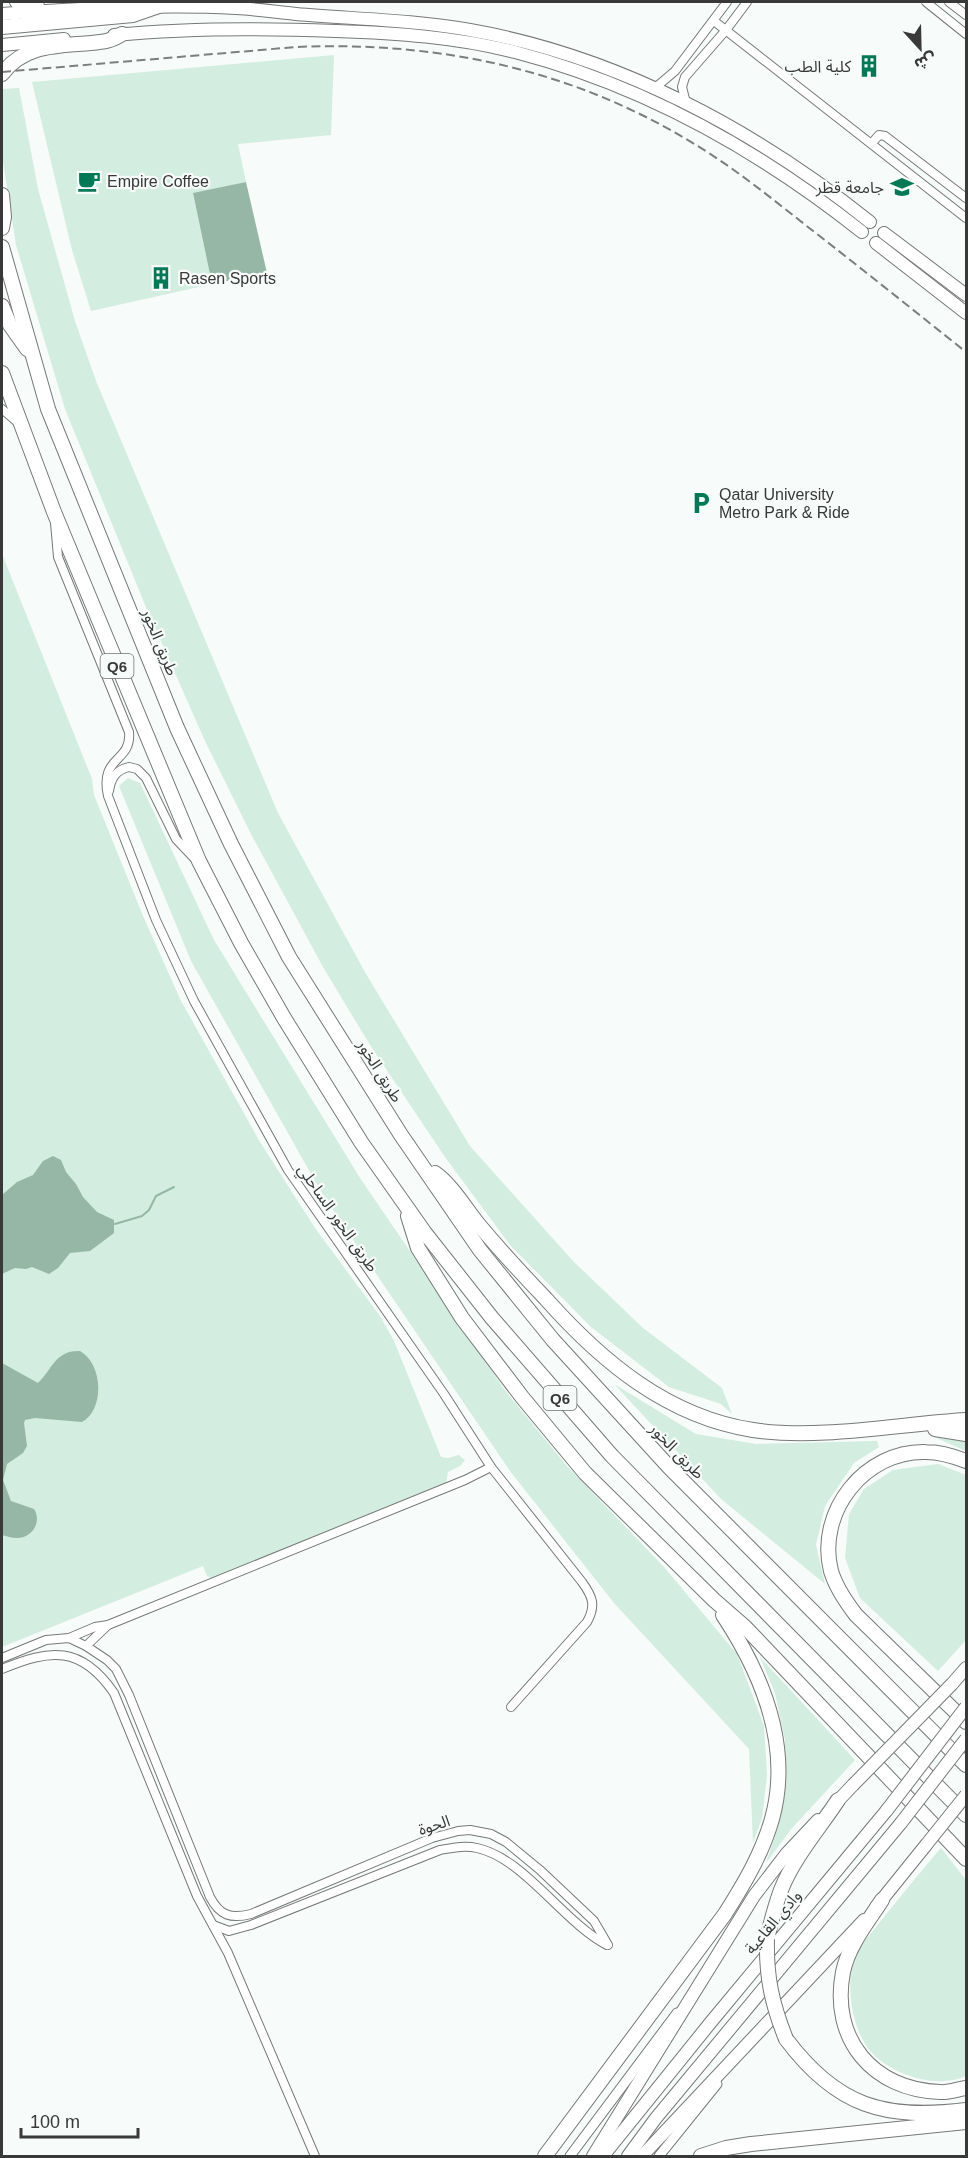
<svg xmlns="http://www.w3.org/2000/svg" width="968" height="2158" font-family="Arial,'Noto Sans Arabic',sans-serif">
<rect width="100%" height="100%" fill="#f7fbf9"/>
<!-- green -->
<g fill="#d3ede0">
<polygon points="334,55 331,135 238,144 246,182 193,194 212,284 91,311 72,250 32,82"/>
<polygon points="19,88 38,189 75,321 96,381 278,813 366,974 470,1146 573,1261 643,1328 722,1388 732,1414 721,1404 669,1387 591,1327 510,1245 445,1157 370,1045 323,967 251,834 205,741 148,612 65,409 16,245 2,155 2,89"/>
<polygon points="2,554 92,779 94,795 143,916 181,1001 260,1142 315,1228 380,1316 394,1341 441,1457 448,1458 459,1455 465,1460 460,1466 448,1472 446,1483 443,1485 213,1579 207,1576 203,1566 2,1647"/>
<polygon points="128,778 140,783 214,940 360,1178 504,1389 566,1465 664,1567 737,1654 764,1726 767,1775 762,1818 753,1843 749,1749 614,1603 510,1471 324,1197 191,961 119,786"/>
<polygon points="614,1384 696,1434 756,1444 877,1441 879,1447 854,1463 825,1506 816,1545 825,1584 721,1499"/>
<polygon points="934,1437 966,1442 966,1451"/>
<polygon points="938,1464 966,1475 966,1640 938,1671 860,1598 845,1558 849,1514 864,1489 893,1470"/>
<polygon points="760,1657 855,1760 792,1828 766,1863 777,1830 785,1795 785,1740 775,1693"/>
<path d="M941 1848 966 1880V2076C937 2089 895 2076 873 2054 851 2032 843 1979 858 1951 863 1941 873 1932 880 1922 900 1897 920 1872 941 1848Z"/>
</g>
<!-- water -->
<g fill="#96b7a6">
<polygon points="246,182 267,273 212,284 193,193"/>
<polygon points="53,1156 61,1160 66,1172 76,1184 83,1197 97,1212 114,1220 114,1233 90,1251 70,1253 58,1268 49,1274 32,1267 26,1269 15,1268 2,1274 2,1195 17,1182 33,1175 43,1161"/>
<path d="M80 1351C103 1364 105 1409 82 1422L35 1418 25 1420 24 1423 27 1446 23 1453 7 1464 3 1480 11 1501 34 1509C42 1521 33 1538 17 1538 12 1538 6 1536 2 1535V1363L38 1383C52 1370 55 1350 80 1351Z"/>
</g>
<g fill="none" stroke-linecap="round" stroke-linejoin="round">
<!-- stream -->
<polyline stroke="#96b7a6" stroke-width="2" points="115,1224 142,1216 149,1210 156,1196 174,1187"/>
<!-- minor casing -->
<g stroke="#767978" stroke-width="10">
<g id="minor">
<polyline points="926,2 966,34"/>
<polyline points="949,2 966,15"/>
<polyline points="714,21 966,218"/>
<polyline points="655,88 675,71 727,2"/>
<polyline points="686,103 682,87 685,77 726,30 747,2"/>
<polyline points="872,143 879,135 885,136 966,198"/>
<polyline points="2,409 16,421"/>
<path d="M55 523 58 557 129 732C132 763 99 755 108 796L156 920 194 1001 288 1170 444 1394 491 1467 582 1582C593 1597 596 1606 587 1622L511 1707"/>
<path d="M109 791C111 778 116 770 129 767L137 769 146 778 176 839 194 858"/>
<polyline points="69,1638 95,1627 108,1625 465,1480 491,1467"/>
<polyline points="86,1646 108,1625"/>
<path d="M2 1658 46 1640 69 1638 86 1646 107 1660 116 1669 129 1695 210 1897C220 1916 231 1919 251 1914L432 1838 458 1831 470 1830 491 1834 506 1842 540 1870 594 1921 608 1945"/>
<path d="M2 1669C50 1649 81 1645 114 1693L197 1896 228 1953 315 2156"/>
<path d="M213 1925 229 1931 251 1925 440 1850C452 1848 464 1845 477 1848 524 1858 563 1922 607 1945"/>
</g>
</g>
<!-- tertiary casing -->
<g stroke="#767978" stroke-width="11">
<g id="tertiary">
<polyline points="570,2156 677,2013"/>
<polyline points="659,2156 717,2084"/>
</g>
</g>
<!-- primary casing -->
<g stroke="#767978" stroke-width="14">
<g id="primary">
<polyline points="16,2 38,6"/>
<path d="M2 14C80 8 158 4 236 8 256 9 276 12 296 14 354 19 413 20 470 30 617 56 754 129 870 222"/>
<path d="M114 35C187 28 262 28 336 31 396 33 456 37 515 52 642 85 760 151 862 232"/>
<polyline points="2,45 64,39"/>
<polyline points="884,233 966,295"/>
<polyline points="876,243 966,313"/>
<polyline points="952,1684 966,1668"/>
<polyline points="833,1806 853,1785"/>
<polyline points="876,1907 926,1845"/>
<polyline points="593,2156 754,1896 787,1853 818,1820"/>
<polyline points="603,2156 711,2022 887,1810"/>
<polyline points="628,2156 656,2118 901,1823"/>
<polyline points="642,2156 864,1920"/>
</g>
</g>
<!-- motorway casing -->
<g stroke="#767978" stroke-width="16">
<g id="motorway">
<polyline points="2,27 133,15 159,6"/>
<path d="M2 74C24 44 58 46 91 43 103 42 112 41 122 34"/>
<polyline points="2,195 4,217 2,228"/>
<polyline points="2,247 48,409 177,728 231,844 289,957 401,1135 480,1250 553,1340 669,1467 966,1765"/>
<polyline points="2,306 10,325 27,349"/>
<polyline points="2,373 54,512 199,861 241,943 284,1018 361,1142 425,1233 492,1318 612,1456 966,1815"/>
<path d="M435 1173C451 1184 466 1209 479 1225 500 1250 523 1275 546 1299 602 1362 668 1417 753 1430 819 1440 899 1424 966 1420"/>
<polyline points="408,1216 418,1248 462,1318 522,1397 585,1473 714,1600 745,1627 966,1859"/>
<polyline points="935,1429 966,1434"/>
<path d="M966 1461C953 1456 941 1452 926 1452 865 1450 816 1512 831 1571 836 1588 846 1602 856 1615L966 1722"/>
<path d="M882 1900C868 1922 848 1946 843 1972 830 2039 873 2090 940 2092 948 2093 958 2089 966 2088"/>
<path d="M767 1939C771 1922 775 1906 781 1890 794 1857 819 1829 838 1800"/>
<path d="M786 2039C837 2107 885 2120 966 2110"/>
<path d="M545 2156 725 1914C744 1884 762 1854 772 1819 792 1747 762 1674 723 1615"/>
<polyline points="701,2156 726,2148 751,2144 966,2122"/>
</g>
</g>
<!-- minor -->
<use href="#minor" stroke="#fff" stroke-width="8"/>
<!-- tertiary -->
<use href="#tertiary" stroke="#fff" stroke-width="9"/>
<!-- primary -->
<use href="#primary" stroke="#fff" stroke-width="12"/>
<!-- motorway -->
<use href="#motorway" stroke="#fff" stroke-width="14"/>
<!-- rail -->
<path stroke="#7d7f7e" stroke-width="2" stroke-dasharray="9 4.5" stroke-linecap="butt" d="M2 72 296 47C438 41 573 69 696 145 739 171 777 203 817 234 867 273 917 313 966 352"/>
<!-- primary-bridge casing -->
<g stroke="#767978" stroke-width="14" stroke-linecap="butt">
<g id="primary-bridge">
<polyline points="853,1785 952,1684"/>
<polyline points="887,1810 966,1707"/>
<polyline points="901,1823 966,1739"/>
<polyline points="926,1845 966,1795"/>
</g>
</g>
<!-- motorway-bridge casing -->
<g stroke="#767978" stroke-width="16" stroke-linecap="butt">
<path id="motorway-bridge" d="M767 1939C766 1977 772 2004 786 2039"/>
</g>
<!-- primary-bridge -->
<use href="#primary-bridge" stroke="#fff" stroke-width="12"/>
<!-- motorway-bridge -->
<use href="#motorway-bridge" stroke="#fff" stroke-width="14"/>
</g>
<!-- icons -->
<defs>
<g id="building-bare" transform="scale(1.8)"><path d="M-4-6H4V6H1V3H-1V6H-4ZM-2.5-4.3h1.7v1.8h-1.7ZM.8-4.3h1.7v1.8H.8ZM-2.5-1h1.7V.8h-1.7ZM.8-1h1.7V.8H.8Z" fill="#027955" stroke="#f7fbf9" stroke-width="2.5" paint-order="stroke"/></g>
<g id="cafe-bare" transform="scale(1.8)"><path d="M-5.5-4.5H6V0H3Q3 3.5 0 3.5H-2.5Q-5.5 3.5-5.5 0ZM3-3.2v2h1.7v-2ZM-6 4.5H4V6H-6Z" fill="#027955" stroke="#f7fbf9" stroke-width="2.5" paint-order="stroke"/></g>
<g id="university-bare" transform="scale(1.8)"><path d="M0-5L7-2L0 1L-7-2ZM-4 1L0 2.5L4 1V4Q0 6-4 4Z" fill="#027955" stroke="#f7fbf9" stroke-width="2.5" paint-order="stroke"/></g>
<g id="parking-bare" transform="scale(1.8)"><path d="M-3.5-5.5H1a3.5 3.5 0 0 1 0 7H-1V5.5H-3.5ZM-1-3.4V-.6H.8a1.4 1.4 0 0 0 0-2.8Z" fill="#027955" stroke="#f7fbf9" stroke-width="2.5" paint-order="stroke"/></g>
</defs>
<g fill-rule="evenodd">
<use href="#building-bare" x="869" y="66"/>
<use href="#cafe-bare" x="89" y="181"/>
<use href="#university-bare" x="902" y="187"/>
<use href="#building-bare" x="161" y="278"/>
<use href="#parking-bare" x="701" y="503"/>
</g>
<g text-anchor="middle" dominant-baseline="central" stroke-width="4.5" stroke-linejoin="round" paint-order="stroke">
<!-- shield labels -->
<g fill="#f7fbf9" stroke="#717372" stroke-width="1.5">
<rect x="100.5" y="654" width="33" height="24" rx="4.5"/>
<rect x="543.5" y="1386" width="33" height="24" rx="4.5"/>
</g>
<g font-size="15" font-weight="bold" fill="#383938">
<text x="117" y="666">Q6</text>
<text x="560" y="1398">Q6</text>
</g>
<!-- poi labels -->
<g font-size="16" fill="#383938" stroke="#f7fbf9" text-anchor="start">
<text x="851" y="66" text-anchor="end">كلية الطب</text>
<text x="107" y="181">Empire Coffee</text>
<text x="884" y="187" text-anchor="end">جامعة قطر</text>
<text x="179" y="278">Rasen Sports</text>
<text x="719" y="494">Qatar University<tspan x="719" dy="18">Metro Park &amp; Ride</tspan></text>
</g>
<!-- street labels -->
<g font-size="16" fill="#383938" stroke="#f7fbf9">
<text transform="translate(160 642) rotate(68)">طريق الخور</text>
<text transform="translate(380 1071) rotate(58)">طريق الخور</text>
<text transform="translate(338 1218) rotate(55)">طريق الخور الساحلي</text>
<text transform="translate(677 1451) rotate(46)">طريق الخور</text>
<text transform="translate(434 1825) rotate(-18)">الحوة</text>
<text transform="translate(773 1922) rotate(-50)">وادي القاعية</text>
</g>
</g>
<!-- border -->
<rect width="968" height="2158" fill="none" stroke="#383938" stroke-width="6"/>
<!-- north arrow -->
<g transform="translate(920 48) rotate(158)" stroke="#f7fbf9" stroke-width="4.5" paint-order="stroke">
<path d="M0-4.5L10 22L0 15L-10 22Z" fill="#383938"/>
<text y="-9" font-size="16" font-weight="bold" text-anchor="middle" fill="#383938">ش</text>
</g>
<!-- scale -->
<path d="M21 2128v9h117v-9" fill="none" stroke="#383938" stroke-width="3"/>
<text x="30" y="2128" font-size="18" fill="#383938" stroke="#f7fbf9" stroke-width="4.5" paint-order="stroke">100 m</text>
</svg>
